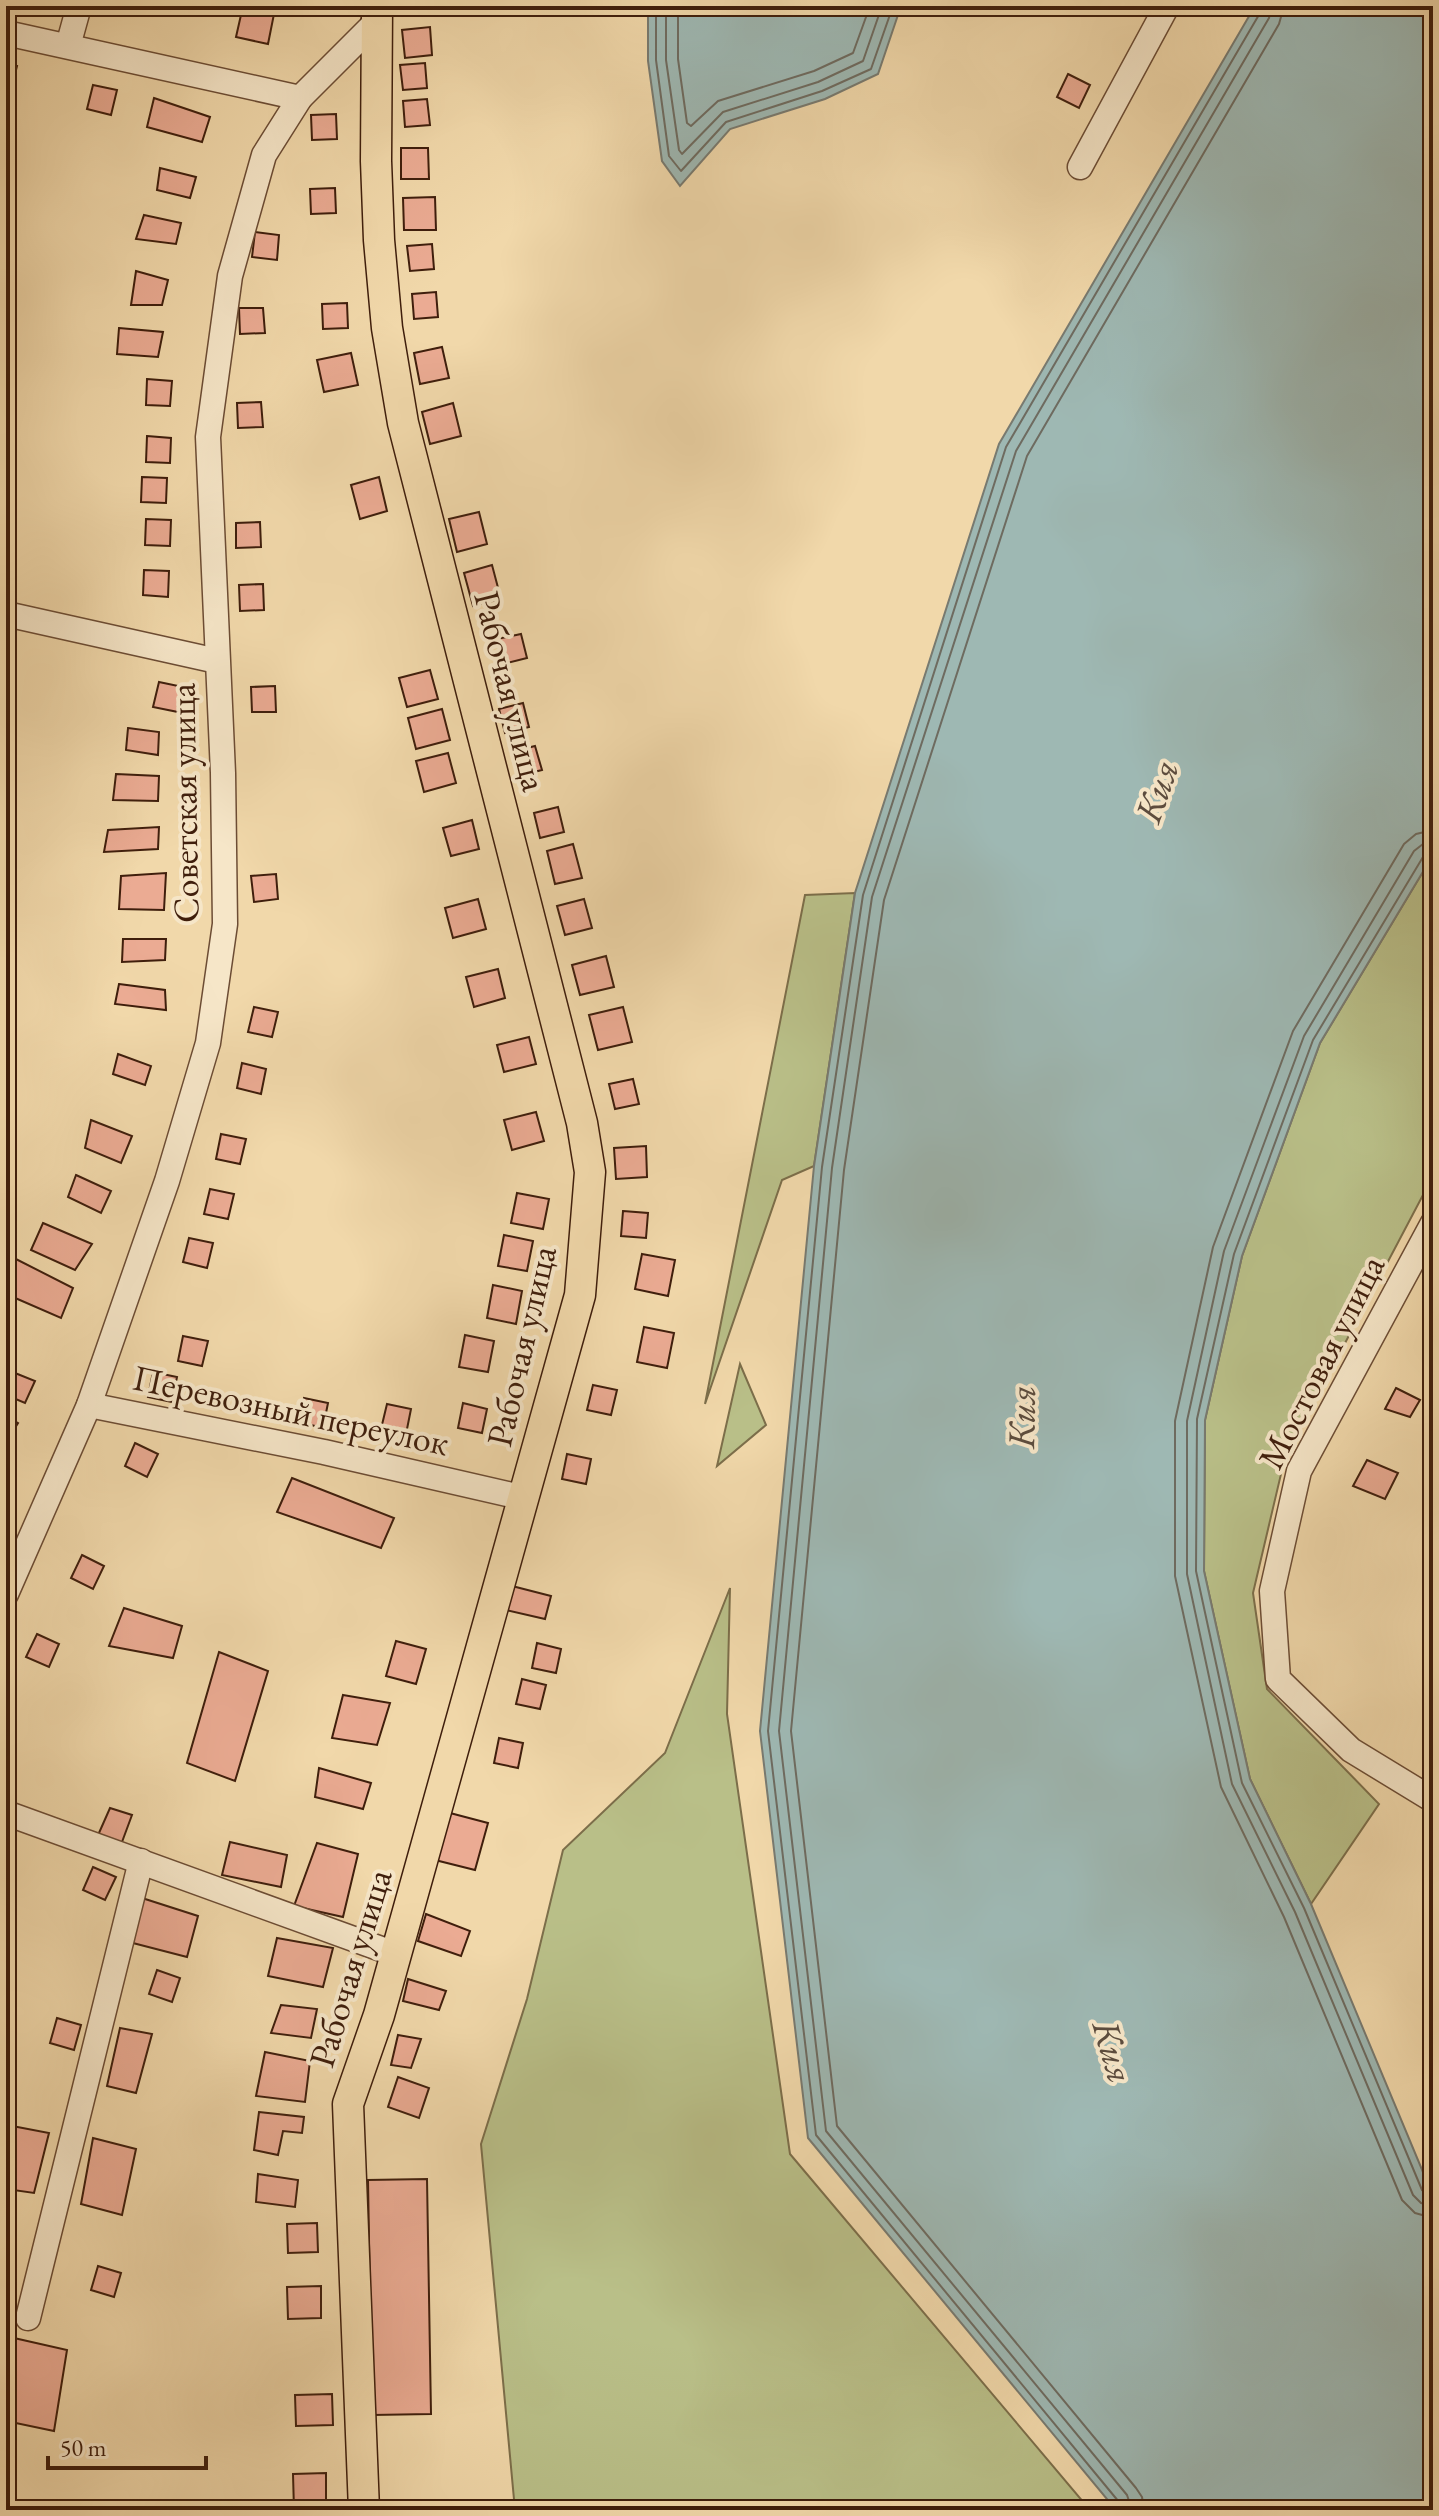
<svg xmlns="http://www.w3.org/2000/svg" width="1439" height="2516" font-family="'EB Garamond',serif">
<rect width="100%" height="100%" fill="#f1d8aa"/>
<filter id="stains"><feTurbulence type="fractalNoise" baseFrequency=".0025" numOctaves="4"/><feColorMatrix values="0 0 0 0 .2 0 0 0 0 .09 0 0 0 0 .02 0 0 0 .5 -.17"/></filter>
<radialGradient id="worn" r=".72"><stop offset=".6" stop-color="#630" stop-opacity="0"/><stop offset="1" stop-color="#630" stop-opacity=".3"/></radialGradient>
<!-- green -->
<g fill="#b9bf88" stroke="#7c6e4a" stroke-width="2">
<polygon points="1433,855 1433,1176 1285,1457 1253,1593 1267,1689 1379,1804 1311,1904 1250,1779 1204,1571 1205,1420 1242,1256 1320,1043"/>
<polygon points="855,893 814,1166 782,1180 705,1404 805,895"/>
<polygon points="740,1364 766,1425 717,1466"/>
<polygon points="730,1588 727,1714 790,2154 1090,2510 515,2510 481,2144 527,1999 563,1850 665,1753"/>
</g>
<!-- water -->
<g fill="#9eb8b3" stroke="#787a70" stroke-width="2">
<polygon points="648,6 901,6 878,74 825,99 730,129 680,186 662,161 648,61"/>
<polygon points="1255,6 1433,6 1433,855 1320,1043 1242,1256 1205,1420 1204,1571 1250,1779 1311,1904 1433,2196 1433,2510 1116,2510 808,2138 760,1731 814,1166 855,893 999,444"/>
</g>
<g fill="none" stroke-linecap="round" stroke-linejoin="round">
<!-- shore -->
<g stroke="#6e6b60" stroke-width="2">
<polyline points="656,6 656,60 669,156 681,171 726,122 822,91 871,69 893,6"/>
<polyline points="666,6 666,60 679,150 682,154 723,112 818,82 863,61 882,6"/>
<polyline points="678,6 678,59 687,123 691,126 718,101 814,71 853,53 870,6"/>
<polyline points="1433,830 1416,834 1404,844 1293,1031 1213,1247 1175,1421 1175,1576 1221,1787 1284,1917 1402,2200 1415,2213 1433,2218"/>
<polyline points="1433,842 1423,844 1414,851 1304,1036 1224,1251 1187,1421 1187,1574 1232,1784 1295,1912 1413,2195 1421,2203 1433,2206"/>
<polyline points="1433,852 1423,857 1313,1040 1234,1254 1197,1419 1196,1571 1242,1783 1304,1908 1422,2190 1427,2195 1433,2196"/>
<polyline points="1122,2510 1119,2502 816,2135 768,1731 822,1167 863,895 1006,447 1260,13 1261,6"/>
<polyline points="1132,2510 1127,2495 826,2131 779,1731 832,1168 872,897 1016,451 1269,18 1272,6"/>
<polyline points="1144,2510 1142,2497 1136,2488 837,2126 791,1731 844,1170 884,900 1027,456 1279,24 1284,6"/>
</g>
</g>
<!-- building -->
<g fill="#ebab93" stroke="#3f1e0c" stroke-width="2">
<polygon points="243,6 275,9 268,44 236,37"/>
<polygon points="430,27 432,55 405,58 402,30"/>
<polygon points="6,63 17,66 11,90 6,89"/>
<polygon points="425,63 427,88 403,90 400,65"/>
<polygon points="1068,74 1090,85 1079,108 1057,97"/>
<polygon points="93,85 117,90 111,115 87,109"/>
<polygon points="154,98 210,117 202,142 147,127"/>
<polygon points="427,99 430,125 405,127 403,101"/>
<polygon points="336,114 337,139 312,140 311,115"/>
<polygon points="401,148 428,148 429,179 401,179"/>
<polygon points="160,168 196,177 190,198 157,190"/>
<polygon points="335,188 336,213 311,214 310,189"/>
<polygon points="435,197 436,230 404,230 403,198"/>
<polygon points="144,215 181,223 176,244 136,239"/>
<polygon points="255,232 279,235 277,260 252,257"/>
<polygon points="432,244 434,269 410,271 407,246"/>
<polygon points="136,271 168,280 162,305 131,305"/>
<polygon points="436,292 438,317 414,319 412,294"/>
<polygon points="347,303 348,328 323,329 322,304"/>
<polygon points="239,308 263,308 265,333 240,334"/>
<polygon points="119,328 163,332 158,357 117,354"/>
<polygon points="442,347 449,378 420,384 414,353"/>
<polygon points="351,353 358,385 324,392 317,360"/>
<polygon points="147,379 172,381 170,406 146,405"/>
<polygon points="261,402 263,427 238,428 237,403"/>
<polygon points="453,403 461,436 430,444 422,412"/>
<polygon points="147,436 171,438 170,463 146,462"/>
<polygon points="142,477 167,478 166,503 141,502"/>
<polygon points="379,477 387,511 360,519 351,485"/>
<polygon points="479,512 487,544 457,552 449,519"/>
<polygon points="146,519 171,520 170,546 145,545"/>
<polygon points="260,522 261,547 236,548 236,523"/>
<polygon points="492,565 501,599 473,606 464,573"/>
<polygon points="144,570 169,571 168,597 143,595"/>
<polygon points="263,584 264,610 240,611 239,585"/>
<polygon points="521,634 527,658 503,664 497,639"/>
<polygon points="430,670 438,699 407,707 399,678"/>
<polygon points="159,682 183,687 178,712 153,707"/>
<polygon points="275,686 276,712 252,712 251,687"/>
<polygon points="523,703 529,727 505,733 499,709"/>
<polygon points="442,709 450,740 416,749 408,718"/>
<polygon points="128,728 159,732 158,755 126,750"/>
<polygon points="535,746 542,770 518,776 511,752"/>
<polygon points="448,753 456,783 424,792 416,761"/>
<polygon points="116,774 159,776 158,801 113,800"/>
<polygon points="558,807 564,832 540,838 534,813"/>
<polygon points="472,820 479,849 451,856 443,828"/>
<polygon points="159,827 158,849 104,852 108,830"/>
<polygon points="573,844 582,878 555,884 547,851"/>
<polygon points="166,873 164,910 119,909 121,876"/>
<polygon points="276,874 278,899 254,902 251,876"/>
<polygon points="478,899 486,929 453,938 445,908"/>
<polygon points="584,899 592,928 565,935 557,906"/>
<polygon points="123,939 166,939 165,960 122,962"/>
<polygon points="606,956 614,987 580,995 572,965"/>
<polygon points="498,969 505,998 474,1007 466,977"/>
<polygon points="119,984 165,990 166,1010 115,1004"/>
<polygon points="254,1007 278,1012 272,1037 248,1032"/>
<polygon points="623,1007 632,1042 598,1050 589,1015"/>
<polygon points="529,1037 536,1064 504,1072 497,1045"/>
<polygon points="118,1054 151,1066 145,1085 113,1074"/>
<polygon points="242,1063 266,1069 261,1094 237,1088"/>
<polygon points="633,1079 639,1104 615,1109 609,1084"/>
<polygon points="536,1112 544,1141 512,1150 504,1120"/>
<polygon points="91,1120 132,1136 121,1163 85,1148"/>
<polygon points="221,1134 246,1139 240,1164 216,1159"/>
<polygon points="646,1146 647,1177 616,1179 614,1148"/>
<polygon points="76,1175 111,1191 101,1213 68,1197"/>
<polygon points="210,1189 234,1194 228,1219 204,1214"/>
<polygon points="517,1193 549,1199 543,1229 511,1223"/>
<polygon points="623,1211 648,1213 646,1238 621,1236"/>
<polygon points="43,1223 92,1244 75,1270 31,1250"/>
<polygon points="504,1235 533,1241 527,1271 498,1266"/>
<polygon points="189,1238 213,1243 207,1268 183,1262"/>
<polygon points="6,1254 73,1288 61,1318 6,1294"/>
<polygon points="642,1254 675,1260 668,1296 635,1289"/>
<polygon points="493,1285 522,1291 516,1324 487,1318"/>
<polygon points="644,1327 674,1333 667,1368 637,1362"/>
<polygon points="465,1335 494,1341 488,1372 459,1367"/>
<polygon points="183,1336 208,1341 202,1366 178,1361"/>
<polygon points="153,1372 177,1377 172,1402 148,1397"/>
<polygon points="15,1373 35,1381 25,1403 6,1395"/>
<polygon points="593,1385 617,1390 611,1415 587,1410"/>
<polygon points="1396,1388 1420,1400 1410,1417 1385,1409"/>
<polygon points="304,1398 328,1403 323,1428 299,1422"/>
<polygon points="463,1403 487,1409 482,1433 458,1428"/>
<polygon points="387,1404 411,1409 406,1434 381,1429"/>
<polygon points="6,1416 18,1423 6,1442"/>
<polygon points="135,1443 158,1454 147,1477 125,1466"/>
<polygon points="567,1454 591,1459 586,1484 562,1479"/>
<polygon points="1367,1460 1398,1473 1385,1499 1353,1486"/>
<polygon points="292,1478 394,1518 381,1548 277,1512"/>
<polygon points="82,1555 104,1566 93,1589 71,1578"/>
<polygon points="512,1586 551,1596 545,1619 506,1610"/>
<polygon points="124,1608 182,1626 173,1658 109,1646"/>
<polygon points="37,1634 59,1644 49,1667 26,1657"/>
<polygon points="396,1641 426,1649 416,1684 386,1676"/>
<polygon points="537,1643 561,1649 556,1673 532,1668"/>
<polygon points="219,1652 268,1671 235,1781 187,1763"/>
<polygon points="522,1679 546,1685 540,1709 516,1704"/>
<polygon points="343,1695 390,1703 377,1745 332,1738"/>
<polygon points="499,1738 523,1743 518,1768 494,1763"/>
<polygon points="319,1768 371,1783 363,1809 315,1797"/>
<polygon points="110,1808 132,1815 119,1850 95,1842"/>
<polygon points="450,1813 488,1823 475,1870 435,1860"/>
<polygon points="230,1842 287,1855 281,1887 222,1875"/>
<polygon points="317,1843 358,1854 343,1917 294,1906"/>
<polygon points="93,1867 116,1877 105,1900 83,1890"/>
<polygon points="142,1898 198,1916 187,1957 129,1942"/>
<polygon points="426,1914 470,1931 461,1956 418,1941"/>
<polygon points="277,1938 333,1948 323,1987 268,1976"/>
<polygon points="157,1970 180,1978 172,2002 149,1994"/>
<polygon points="408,1979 446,1991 439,2010 403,2001"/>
<polygon points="281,2005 317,2009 311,2038 271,2033"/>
<polygon points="57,2018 81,2025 74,2050 50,2043"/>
<polygon points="120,2028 152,2034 136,2093 107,2086"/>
<polygon points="398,2035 421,2039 411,2068 391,2065"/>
<polygon points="265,2052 310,2061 305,2102 256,2096"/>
<polygon points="398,2077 429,2088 419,2118 388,2107"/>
<polygon points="259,2112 304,2117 302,2133 283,2131 278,2155 254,2150"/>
<polygon points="7,2125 49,2133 34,2193 6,2189"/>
<polygon points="93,2138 136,2149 122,2215 81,2204"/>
<polygon points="258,2174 298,2180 295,2207 256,2202"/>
<polygon points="427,2179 431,2414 372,2415 368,2180"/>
<polygon points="317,2223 318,2252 288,2253 287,2224"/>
<polygon points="98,2266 121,2273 114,2297 91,2290"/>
<polygon points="321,2286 321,2318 288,2319 287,2287"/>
<polygon points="14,2338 67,2350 54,2431 6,2421 6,2399"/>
<polygon points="332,2394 333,2425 296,2426 295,2395"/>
<polygon points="326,2473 326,2510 294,2510 293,2474"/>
</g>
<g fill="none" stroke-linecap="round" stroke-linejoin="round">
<!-- minor casing -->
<g stroke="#6c4c34" stroke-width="27">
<g id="minor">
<polyline points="6,33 300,98"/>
<polyline points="68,46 79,6"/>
<polyline points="1080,167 1167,6"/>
<polyline points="6,614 217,661"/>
<polyline points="1433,1223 1299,1471 1272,1591 1278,1679 1351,1750 1433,1800"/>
<polyline points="89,1405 324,1452 525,1498"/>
<polyline points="6,1594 89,1405 167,1181 208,1043 225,924 223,773 208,437 230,276 264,155 300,98 376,22"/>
<polyline points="6,1813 395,1954"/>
<polyline points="28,2318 141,1861"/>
</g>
</g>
<!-- major casing -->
<g stroke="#3f1e0c" stroke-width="33">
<polyline id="major" points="364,2510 348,2104 379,2015 580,1295 590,1172 582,1123 403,423 387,328 379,240 376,161 377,6"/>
</g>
<!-- minor -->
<use href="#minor" stroke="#f6e6c8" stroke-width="24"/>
<!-- major -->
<use href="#major" stroke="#f1d8aa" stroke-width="30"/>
</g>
<g text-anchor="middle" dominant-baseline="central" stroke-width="8" stroke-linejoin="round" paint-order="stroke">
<!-- street labels -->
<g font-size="36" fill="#3f1e0c" stroke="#f6e6c8">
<text transform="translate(511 691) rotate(76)">Рабочая улица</text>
<text transform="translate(184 803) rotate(-91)">Советская улица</text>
<text transform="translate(521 1346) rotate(-77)">Рабочая улица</text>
<text transform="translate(1321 1362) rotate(-63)">Мостовая улица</text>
<text transform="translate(291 1410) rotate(12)">Перевозный переулок</text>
<text transform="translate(350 1968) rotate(-73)">Рабочая улица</text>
</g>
<!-- water labels -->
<g font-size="38" font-style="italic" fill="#5c4c3e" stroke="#f6e6c8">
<text transform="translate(1156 791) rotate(-71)">Кия</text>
<text transform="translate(1021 1417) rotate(-89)">Кия</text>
<text transform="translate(1114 2051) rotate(74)">Кия</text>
</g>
</g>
<!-- margin -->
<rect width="1439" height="2516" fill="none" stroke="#f1d8aa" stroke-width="32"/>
<rect x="8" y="8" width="1423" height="2500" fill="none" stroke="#3f1e0c" stroke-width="4"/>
<rect x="16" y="16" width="1407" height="2484" fill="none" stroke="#3f1e0c" stroke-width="2"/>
<!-- scale -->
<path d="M48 2456v12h158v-12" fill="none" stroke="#3f1e0c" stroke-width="4"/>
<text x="60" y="2456" font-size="24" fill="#3f1e0c" stroke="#f6e6c8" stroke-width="6" paint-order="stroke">50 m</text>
<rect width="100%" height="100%" filter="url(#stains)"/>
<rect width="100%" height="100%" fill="url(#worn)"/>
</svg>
